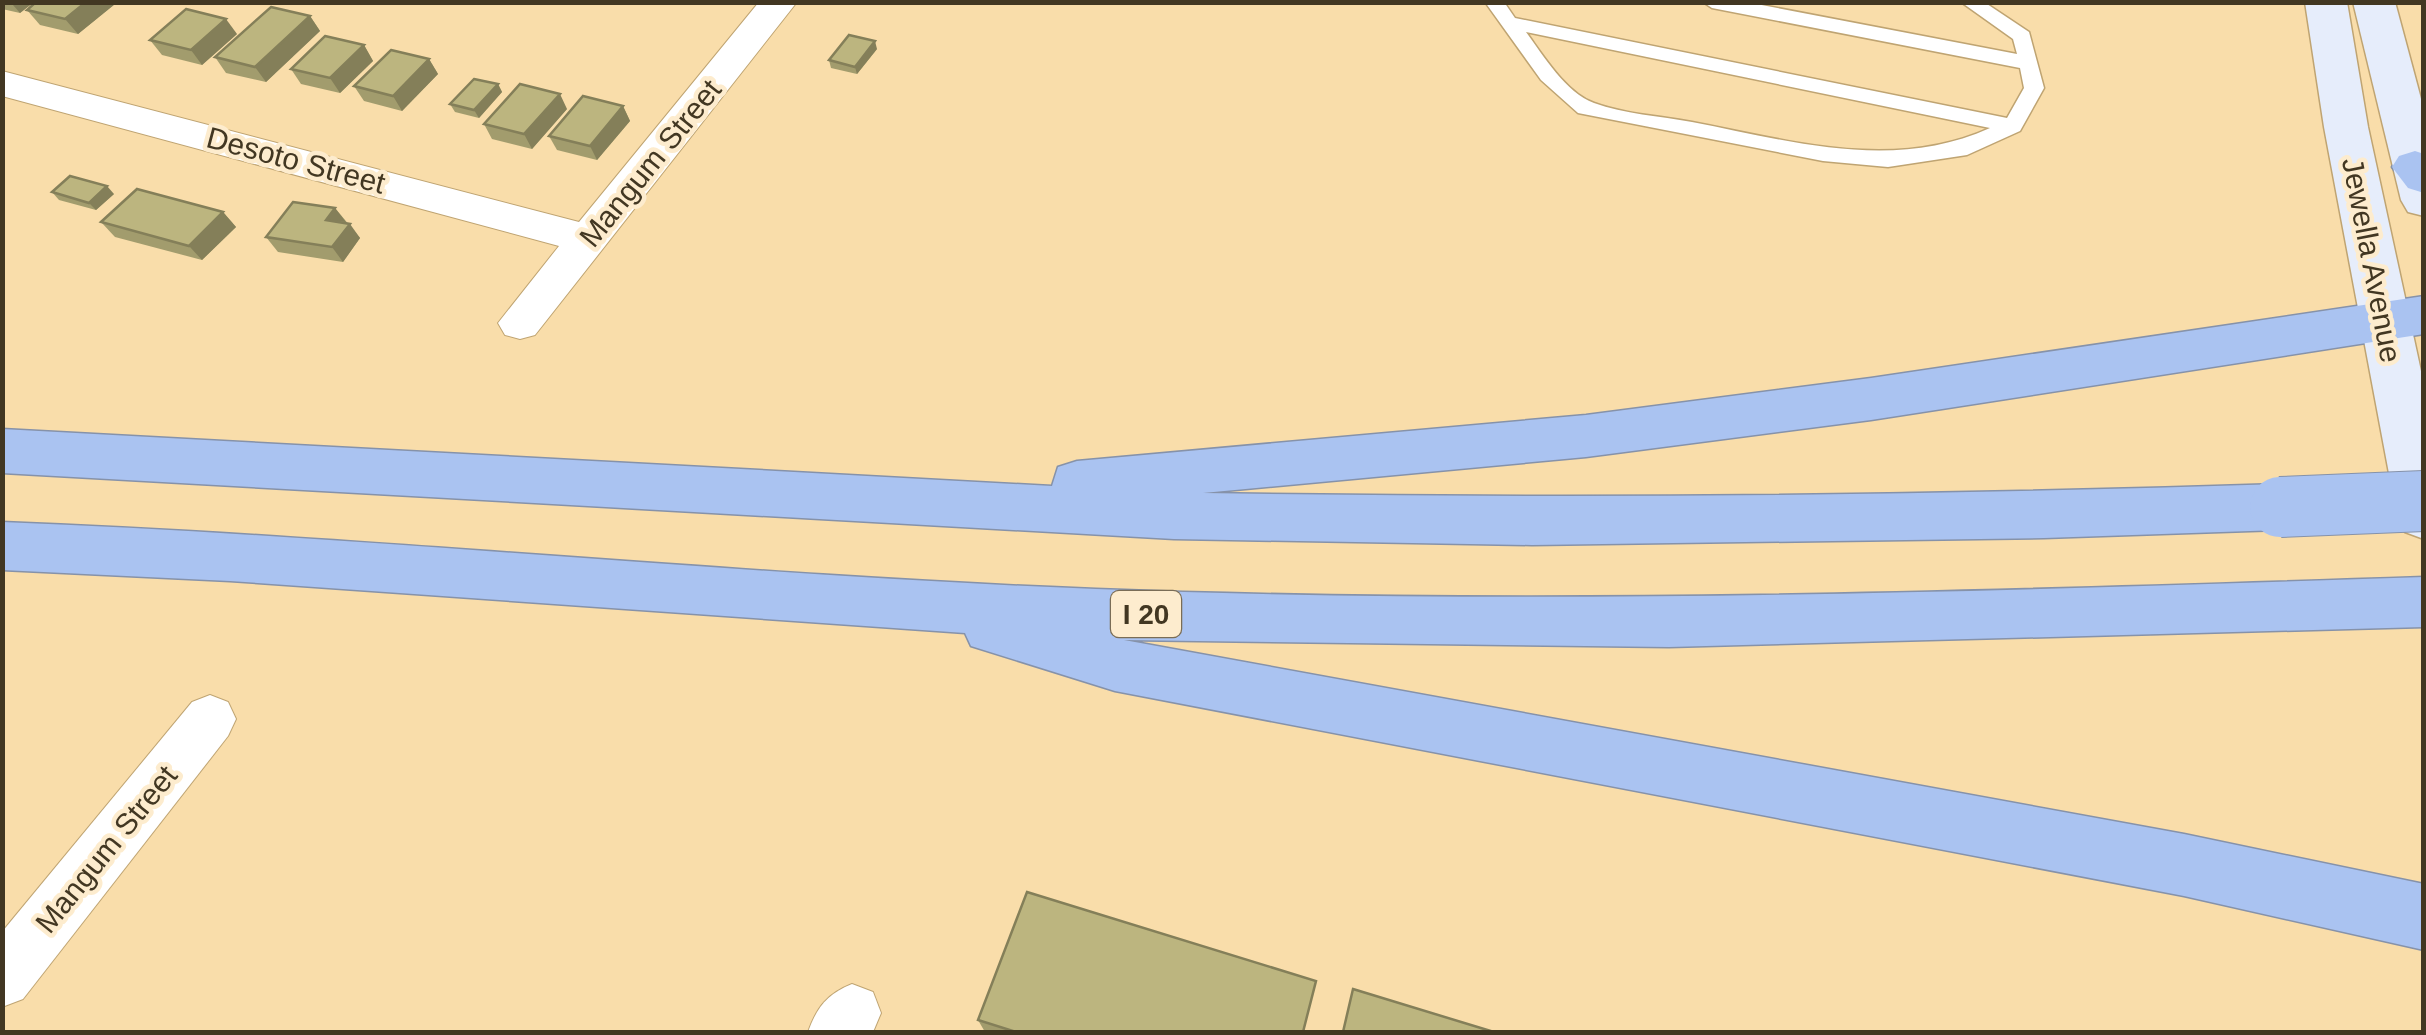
<svg xmlns="http://www.w3.org/2000/svg" width="2426" height="1035" font-family="Arial,sans-serif">
<rect width="100%" height="100%" fill="#f9ddaa"/>
<g fill="none" stroke-linecap="round" stroke-linejoin="round">
<!-- service casing -->
<g stroke="#bfa472" stroke-width="3">
<path id="service" d="M1485 2H1504L1515 18 2007 118 2024 88 2020 68 1712 8 1703 2H1746L2017 54 2013 39 1961 2H1984L2029 32 2044 88 2020 131 1967 155 1888 167 1823 161 1578 113 1541 80ZM1526 32 1990 128C1893 172 1791 141 1692 122 1660 116 1624 114 1594 103 1566 93 1543 55 1526 32Z"/>
</g>
<!-- minor casing -->
<g stroke="#bfa472" stroke-width="2">
<g id="minor">
<polygon points="759,2 797,2 535,335 520,339 505,335 498,323 559,246 2,96 2,71 579,222"/>
<polygon points="210,695 228,702 236,719 228,736 23,999 2,1007 2,932 192,702"/>
<path d="M852 984 873 992 881 1013 873 1032H808C817 1007 827 994 852 984Z"/>
</g>
</g>
<!-- secondary casing -->
<g stroke="#bfa472" stroke-width="3">
<g id="secondary">
<polygon points="2305,2 2347,2 2368,127 2424,385 2424,539 2405,532 2397,516 2324,127"/>
<polygon points="2353,2 2395,2 2424,110 2424,216 2408,212 2401,200"/>
</g>
</g>
<!-- motorway casing -->
<g stroke="#8692a9" stroke-width="3">
<g id="motorway">
<polygon points="2415,151 2424,154 2424,193 2408,188 2392,167 2399,156"/>
<path d="M2424 296V334L1871 420 1586 457 1203 493C1562 499 1921 496 2280 484L2299 491 2307 507 2299 523 2280 530 2044 538 1532 545 1174 539 2 473V429L1052 486 1058 467 1077 461 1586 415 1871 378Z"/>
<path d="M2 522C368 536 731 575 1096 589 1539 606 1982 592 2424 577V627L1669 647 1124 640 2184 834 2424 884V950L2184 896 1115 691 971 646 965 633 230 581 2 570Z"/>
</g>
</g>
<!-- service -->
<use href="#service" fill="#fff" fill-rule="evenodd"/>
<!-- minor -->
<use href="#minor" fill="#fff" fill-rule="evenodd"/>
<!-- secondary -->
<use href="#secondary" fill="#e6edfb" fill-rule="evenodd"/>
<!-- motorway -->
<use href="#motorway" fill="#aac3f1" fill-rule="evenodd"/>
<!-- motorway-bridge casing -->
<g stroke="#8692a9" stroke-width="62" stroke-linecap="butt">
<polyline id="motorway-bridge" points="2280,507 2424,501"/>
</g>
<!-- motorway-bridge -->
<use href="#motorway-bridge" stroke="#aac3f1" stroke-width="60"/>
</g>
<!-- wall -->
<g fill="#a29c6d">
<polygon points="2,2 34,2 20,13 2,9"/>
<polygon points="115,4 78,34 40,25 27,10"/>
<polygon points="310,16 320,31 266,82 226,73 215,57"/>
<polygon points="237,34 202,65 162,55 150,40"/>
<polygon points="364,45 373,61 340,93 301,84 291,69"/>
<polygon points="877,49 857,74 831,68 829,60"/>
<polygon points="429,59 438,74 402,111 364,101 354,86"/>
<polygon points="498,84 502,92 479,118 455,112 450,104"/>
<polygon points="623,106 630,121 597,160 557,150 549,136"/>
<polygon points="567,109 532,149 492,139 484,124"/>
<polygon points="52,192 114,194 96,210 59,200"/>
<polygon points="335,208 360,238 343,262 278,252 266,237"/>
<polygon points="223,212 236,227 202,260 115,237 101,222"/>
<polygon points="978,1020 1303,1032 985,1032"/>
</g>
<!-- shaded-wall -->
<g fill="#847f59">
<polygon points="17,2 34,2 20,13 13,5"/>
<polygon points="86,2 115,4 78,34 65,19"/>
<polygon points="310,16 320,31 266,82 255,67"/>
<polygon points="226,19 237,34 202,65 191,50"/>
<polygon points="875,41 877,49 857,74 855,67"/>
<polygon points="364,45 373,61 340,93 330,78"/>
<polygon points="429,59 438,74 402,111 393,96"/>
<polygon points="498,84 502,92 479,118 474,110"/>
<polygon points="560,94 567,109 532,149 524,134"/>
<polygon points="623,106 630,121 597,160 590,146"/>
<polygon points="107,186 114,194 96,210 89,203"/>
<polygon points="335,208 346,222 326,220"/>
<polygon points="223,212 236,227 202,260 189,246"/>
<polygon points="350,224 360,238 343,262 332,247"/>
</g>
<!-- building -->
<g fill="#bcb57f" stroke="#847f59" stroke-width="2.5">
<polygon points="36,2 86,2 65,19 27,10"/>
<polygon points="271,7 310,16 255,67 215,57"/>
<polygon points="186,9 226,19 191,50 150,40"/>
<polygon points="849,35 875,41 855,67 829,60"/>
<polygon points="325,36 364,45 330,78 291,69"/>
<polygon points="391,50 429,59 393,96 354,86"/>
<polygon points="474,79 498,84 474,110 450,104"/>
<polygon points="520,84 560,94 524,134 484,124"/>
<polygon points="583,96 623,106 590,146 549,136"/>
<polygon points="70,176 107,186 89,203 52,192"/>
<polygon points="137,189 223,212 189,246 101,222"/>
<polygon points="293,202 335,208 326,220 350,224 332,247 266,237"/>
<polygon points="1027,892 1316,981 1303,1032 1016,1032 978,1020"/>
<polygon points="1353,989 1494,1032 1343,1032"/>
</g>
<g text-anchor="middle" dominant-baseline="central" stroke-width="9" stroke-linejoin="round" paint-order="stroke">
<!-- shield labels -->
<rect fill="#fdecce" stroke="#7a6d56" stroke-width="2.5" x="1111" y="591" width="70" height="46" rx="8"/>
<g font-size="28" font-weight="bold" fill="#423722">
<text x="1146" y="614">I 20</text>
</g>
<!-- street labels -->
<g font-size="30" fill="#423722" stroke="#fdecce">
<text transform="translate(296 160) rotate(15)">Desoto Street</text>
<text transform="translate(650 163) rotate(-51)">Mangum Street</text>
<text transform="translate(2372 260) rotate(79)">Jewella Avenue</text>
<text transform="translate(106 849) rotate(-51)">Mangum Street</text>
</g>
</g>
<!-- border -->
<rect width="2426" height="1035" fill="none" stroke="#423722" stroke-width="10"/>
</svg>
